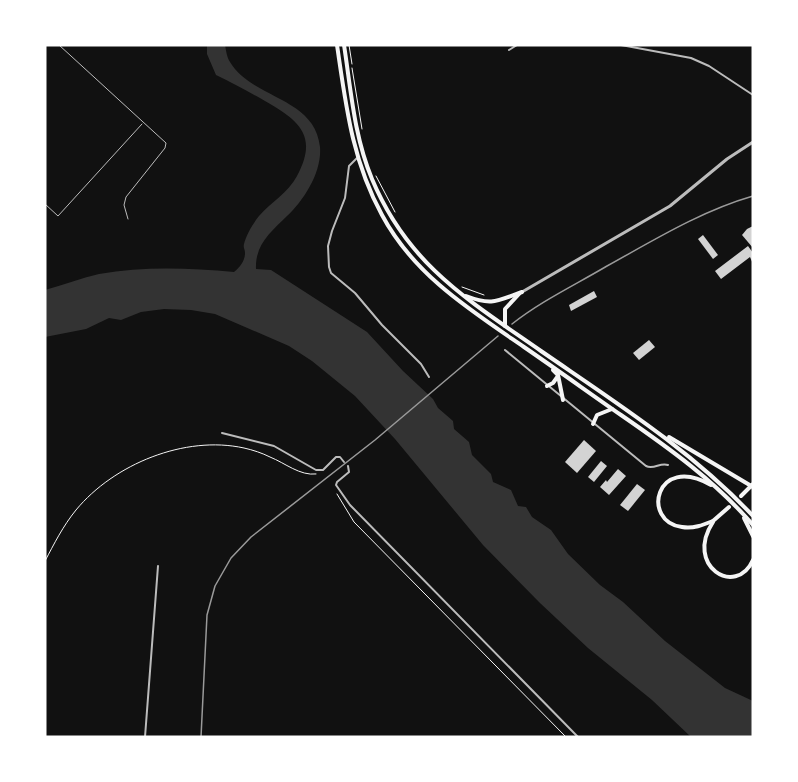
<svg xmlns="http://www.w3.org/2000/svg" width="798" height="782" font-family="'Open Sans',sans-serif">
<rect width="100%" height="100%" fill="#111"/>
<!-- water -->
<path fill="#333" d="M207 45H225C226 50 227 58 230 62 252 99 315 97 320 147 322 172 304 200 287 216 271 232 255 244 256 269L271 270 367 332 403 371 433 399 438 408 453 421 454 429 469 442 472 455 491 474 493 482 511 490 518 506 526 507 532 517 551 530 568 554 600 585 623 602 665 641 725 688 753 701V737H691L652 700 588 648 540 603 483 545 395 439 355 396 312 361 289 346 215 314 191 310 164 309 141 312 121 320 109 318 86 329 45 337V290C63 285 81 278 99 274 144 266 189 268 234 272 240 267 245 261 245 253 245 249 243 248 244 244 246 235 254 222 259 216 271 202 288 193 297 176 319 135 298 120 265 101 249 92 233 83 216 75L207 54Z"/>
<!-- building -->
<g fill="#d3d3d3">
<polygon points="753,226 753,248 742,235 747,229"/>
<polygon points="703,235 718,255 713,259 698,239"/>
<polygon points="748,246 753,253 753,264 750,257 721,279 715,271"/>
<polygon points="594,291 597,297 571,311 569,305"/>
<polygon points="649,340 655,347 639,360 633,353"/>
<polygon points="584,440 596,451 577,473 565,462"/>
<polygon points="601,461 607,466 594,482 588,477"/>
<polygon points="618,469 626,476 609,495 600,487 606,480 607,482"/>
<polygon points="637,484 645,490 628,511 620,505"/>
</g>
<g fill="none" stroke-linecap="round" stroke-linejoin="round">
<!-- path -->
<g stroke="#f5f5f5" stroke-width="1">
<polyline points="349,45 352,64"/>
<polyline points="352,68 362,129"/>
<polyline points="376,176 395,212"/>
<polyline points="462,287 484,295"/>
<polyline points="337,494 354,522 566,737"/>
<path d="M45 561C54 544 63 526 76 510 114 464 185 435 244 448 253 450 262 453 270 457 285 463 300 476 316 474"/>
</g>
<!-- service -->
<g stroke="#bcbcbc" stroke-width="1">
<polyline points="59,45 166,143 165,148 126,197 124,205 128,219"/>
<polyline points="45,204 58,216 142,124"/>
</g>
<!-- minor -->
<g stroke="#bcbcbc" stroke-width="2">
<polyline points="621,45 691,58 709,66 753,95"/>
<polyline points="509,50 517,45"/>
<polyline points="357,158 349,166 345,198 332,231 328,246 329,267 331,273 355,293 382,325 421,364 429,377"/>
<path d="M505 350 646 466C654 470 660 462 668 465"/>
<polyline points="222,433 274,446 316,470 323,470 336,457 340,457 344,462"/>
<polyline points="348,466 349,472 337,482 336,485 350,505 578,737"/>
<polyline points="145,737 158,566"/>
</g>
<!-- tertiary -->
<polyline stroke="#bcbcbc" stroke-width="3" points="522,292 670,206 727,159 753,142"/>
<!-- primary -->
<g stroke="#f5f5f5" stroke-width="4">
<polyline points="741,496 753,484"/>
<polyline points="713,521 729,507"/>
</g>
<!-- trunk -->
<g stroke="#f5f5f5" stroke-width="4">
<path d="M337 45C346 106 352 160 382 215 414 275 470 310 524 347 556 369 588 392 621 415 669 448 715 481 753 525"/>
<path d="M344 45C351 90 354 136 372 179 408 265 468 300 541 351 615 402 691 450 753 516"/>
<path d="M466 296C492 306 497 301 522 292"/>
<polyline points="505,326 505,309 519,294"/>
<polyline points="553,370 558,375 563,400"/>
<polyline points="547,386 553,383 558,376"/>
<polyline points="593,424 597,415 612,409"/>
<polyline points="669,437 753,487"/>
<path d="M711 485C655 453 641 522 682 527 693 529 703 525 713 521"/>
<polyline points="744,518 753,536"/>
<path d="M713 522C684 566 736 598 753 560"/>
</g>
<!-- rail -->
<g stroke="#9a9a9a" stroke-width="1.5">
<path d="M512 324C541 301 575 285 607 266 654 240 701 211 753 196"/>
<polyline points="201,737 207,615 215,586 231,558 251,537 375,440 498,336"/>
</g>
</g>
<!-- border -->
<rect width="798" height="782" fill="none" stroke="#ffffff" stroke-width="93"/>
</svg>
